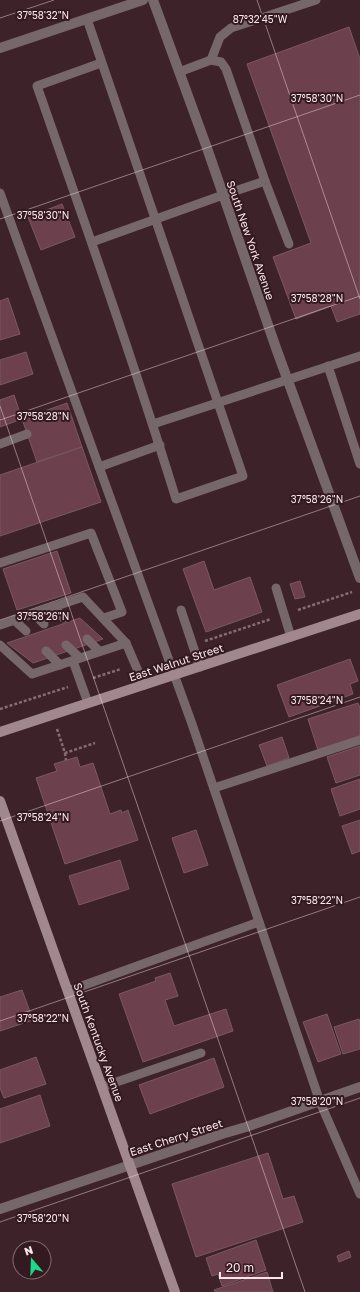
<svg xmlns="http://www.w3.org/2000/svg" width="360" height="1292" font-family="'Golos Text',sans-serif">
<rect width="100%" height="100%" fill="#3e222a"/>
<!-- building -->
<g fill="#6d404d" stroke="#795961">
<polygon points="349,27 360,59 360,314 337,322 331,306 296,319 273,257 311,243 247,64"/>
<polygon points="62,204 75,237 41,250 28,217"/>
<polygon points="8,298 20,334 0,340 0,301"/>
<polygon points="26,352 33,374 0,385 0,360"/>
<polygon points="14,395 22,419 0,427 0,400"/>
<polygon points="67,403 82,447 37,462 22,419"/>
<polygon points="82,447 101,502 0,536 0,475"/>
<polygon points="57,551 71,593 17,610 3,569"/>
<polygon points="204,561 214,590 250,577 262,612 206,632 183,569"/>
<polygon points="300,581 305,597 295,599 290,584"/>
<polygon points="80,618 103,639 33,663 7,643"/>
<polygon points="350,659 358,681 350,684 353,694 289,717 277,685"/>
<polygon points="358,703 360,708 360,736 318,750 308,719"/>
<polygon points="282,737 289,758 267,766 259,745"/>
<polygon points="360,746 360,775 336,783 327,757"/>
<polygon points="77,757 80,767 93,763 110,814 121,810 122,813 128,810 138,840 65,864 36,778 57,771 54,764"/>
<polygon points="360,779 360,809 340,816 331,789"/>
<polygon points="360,820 360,851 352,854 342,826"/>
<polygon points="196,830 208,865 184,873 172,838"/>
<polygon points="120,860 129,889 79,905 69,876"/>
<polygon points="170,973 178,996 165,1000 174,1026 226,1009 233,1031 143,1062 119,994 156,981 155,978"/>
<polygon points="22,990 33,1020 0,1031 0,997"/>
<polygon points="327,1014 341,1054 318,1062 303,1022"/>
<polygon points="359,1019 360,1023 360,1049 343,1054 334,1027"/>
<polygon points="36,1057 46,1084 4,1098 0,1088 0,1070"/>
<polygon points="214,1058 224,1087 150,1114 139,1085"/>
<polygon points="40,1095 50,1126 0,1143 0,1109"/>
<polygon points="268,1153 283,1199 294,1196 303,1222 196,1257 172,1184"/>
<polygon points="256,1240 266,1270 222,1286 218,1274 212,1276 206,1258"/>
<polygon points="349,1251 351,1257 339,1262 337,1256"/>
<polygon points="267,1272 273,1292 215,1292 214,1290"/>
</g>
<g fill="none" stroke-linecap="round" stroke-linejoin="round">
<!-- path -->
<g stroke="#866d73" stroke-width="2.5" stroke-dasharray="3 2" stroke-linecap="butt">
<polyline points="298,610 352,592"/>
<polyline points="205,641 271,619"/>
<polyline points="93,678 121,669"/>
<polyline points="0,709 68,687"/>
<polyline points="57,729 65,753 95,743"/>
<polyline points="65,753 66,760"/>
</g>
<!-- lane -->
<g stroke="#76676a" stroke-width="9">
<path d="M87 19 243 476 176 499C133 360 85 223 37 86L101 63"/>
<polyline points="211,60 220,37 231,28 316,0"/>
<polyline points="265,181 289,244"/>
<polyline points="0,193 192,724 320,1102 360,1194"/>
<polyline points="92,242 223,195 265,181 226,69 221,62 211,60 179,72"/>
<polyline points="328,366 360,464"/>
<polyline points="153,424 360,356"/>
<polyline points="0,444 27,434"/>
<polyline points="99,467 160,445"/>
<polyline points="0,563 91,533 122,612 104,618"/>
<polyline points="276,588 291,637"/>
<polyline points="53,607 64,618"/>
<polyline points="181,610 200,667"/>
<polyline points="34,614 44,624"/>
<polyline points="14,620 26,631"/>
<polyline points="0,625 83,597 126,643 144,685"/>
<polyline points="87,639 99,651"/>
<polyline points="0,645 32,674 126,643"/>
<polyline points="66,645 80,658"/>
<polyline points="46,651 60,665"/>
<polyline points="73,661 88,703"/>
<polyline points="214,788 360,740"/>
<polyline points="68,991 259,922"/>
<polyline points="102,1087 201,1053"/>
</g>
<!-- street -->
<g stroke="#76676a" stroke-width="10">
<polyline points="153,0 207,148 276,348 360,578"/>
<polyline points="0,48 143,0"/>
<polyline points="0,1209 222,1134 246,1127 360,1087"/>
</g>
<!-- secondary -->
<g stroke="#a0888e" stroke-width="10">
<polyline points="0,732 360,614"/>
<polyline points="0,801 175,1292"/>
</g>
</g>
<!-- ticks -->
<path fill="none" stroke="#fae6ea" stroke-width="1" stroke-opacity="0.45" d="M257 0 360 299M0 18 54 0M0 219 360 95M0 406 305 1292M0 420 360 296M0 620 360 496M0 821 360 697M0 1021 360 897M0 1222 360 1098"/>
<g text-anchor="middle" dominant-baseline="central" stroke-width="4" stroke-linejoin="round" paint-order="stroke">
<!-- street labels -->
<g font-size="11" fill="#fae6ea" stroke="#331920">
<text transform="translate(251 240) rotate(71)">South New York Avenue</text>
<text transform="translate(176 662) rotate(-18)">East Walnut Street</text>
<text transform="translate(99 1042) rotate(70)">South Kentucky Avenue</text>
<text transform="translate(176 1137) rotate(-18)">East Cherry Street</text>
</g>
</g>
<g font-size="10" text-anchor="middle" fill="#fae6ea" stroke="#331920" stroke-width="4" stroke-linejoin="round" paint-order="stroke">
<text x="43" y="19">37°58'32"N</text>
<text x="260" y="23">87°32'45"W</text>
<text x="317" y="102">37°58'30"N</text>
<text x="43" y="219">37°58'30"N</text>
<text x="317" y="302">37°58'28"N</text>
<text x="43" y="420">37°58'28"N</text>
<text x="317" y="503">37°58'26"N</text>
<text x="43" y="620">37°58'26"N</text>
<text x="317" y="704">37°58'24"N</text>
<text x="43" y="821">37°58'24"N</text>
<text x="317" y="904">37°58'22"N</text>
<text x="43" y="1022">37°58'22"N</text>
<text x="317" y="1105">37°58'20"N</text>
<text x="43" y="1222">37°58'20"N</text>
</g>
<!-- north arrow -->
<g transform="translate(32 1260) rotate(341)"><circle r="19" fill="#331920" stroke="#836b71"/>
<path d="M0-3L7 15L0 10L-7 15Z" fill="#1bd988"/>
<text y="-6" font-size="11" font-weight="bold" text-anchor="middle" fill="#fae6ea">N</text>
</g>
<!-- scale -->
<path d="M220 1272v6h62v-6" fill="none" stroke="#fae6ea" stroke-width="2"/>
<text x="226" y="1272" font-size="12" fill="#fae6ea" stroke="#331920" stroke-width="3" paint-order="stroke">20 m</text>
</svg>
